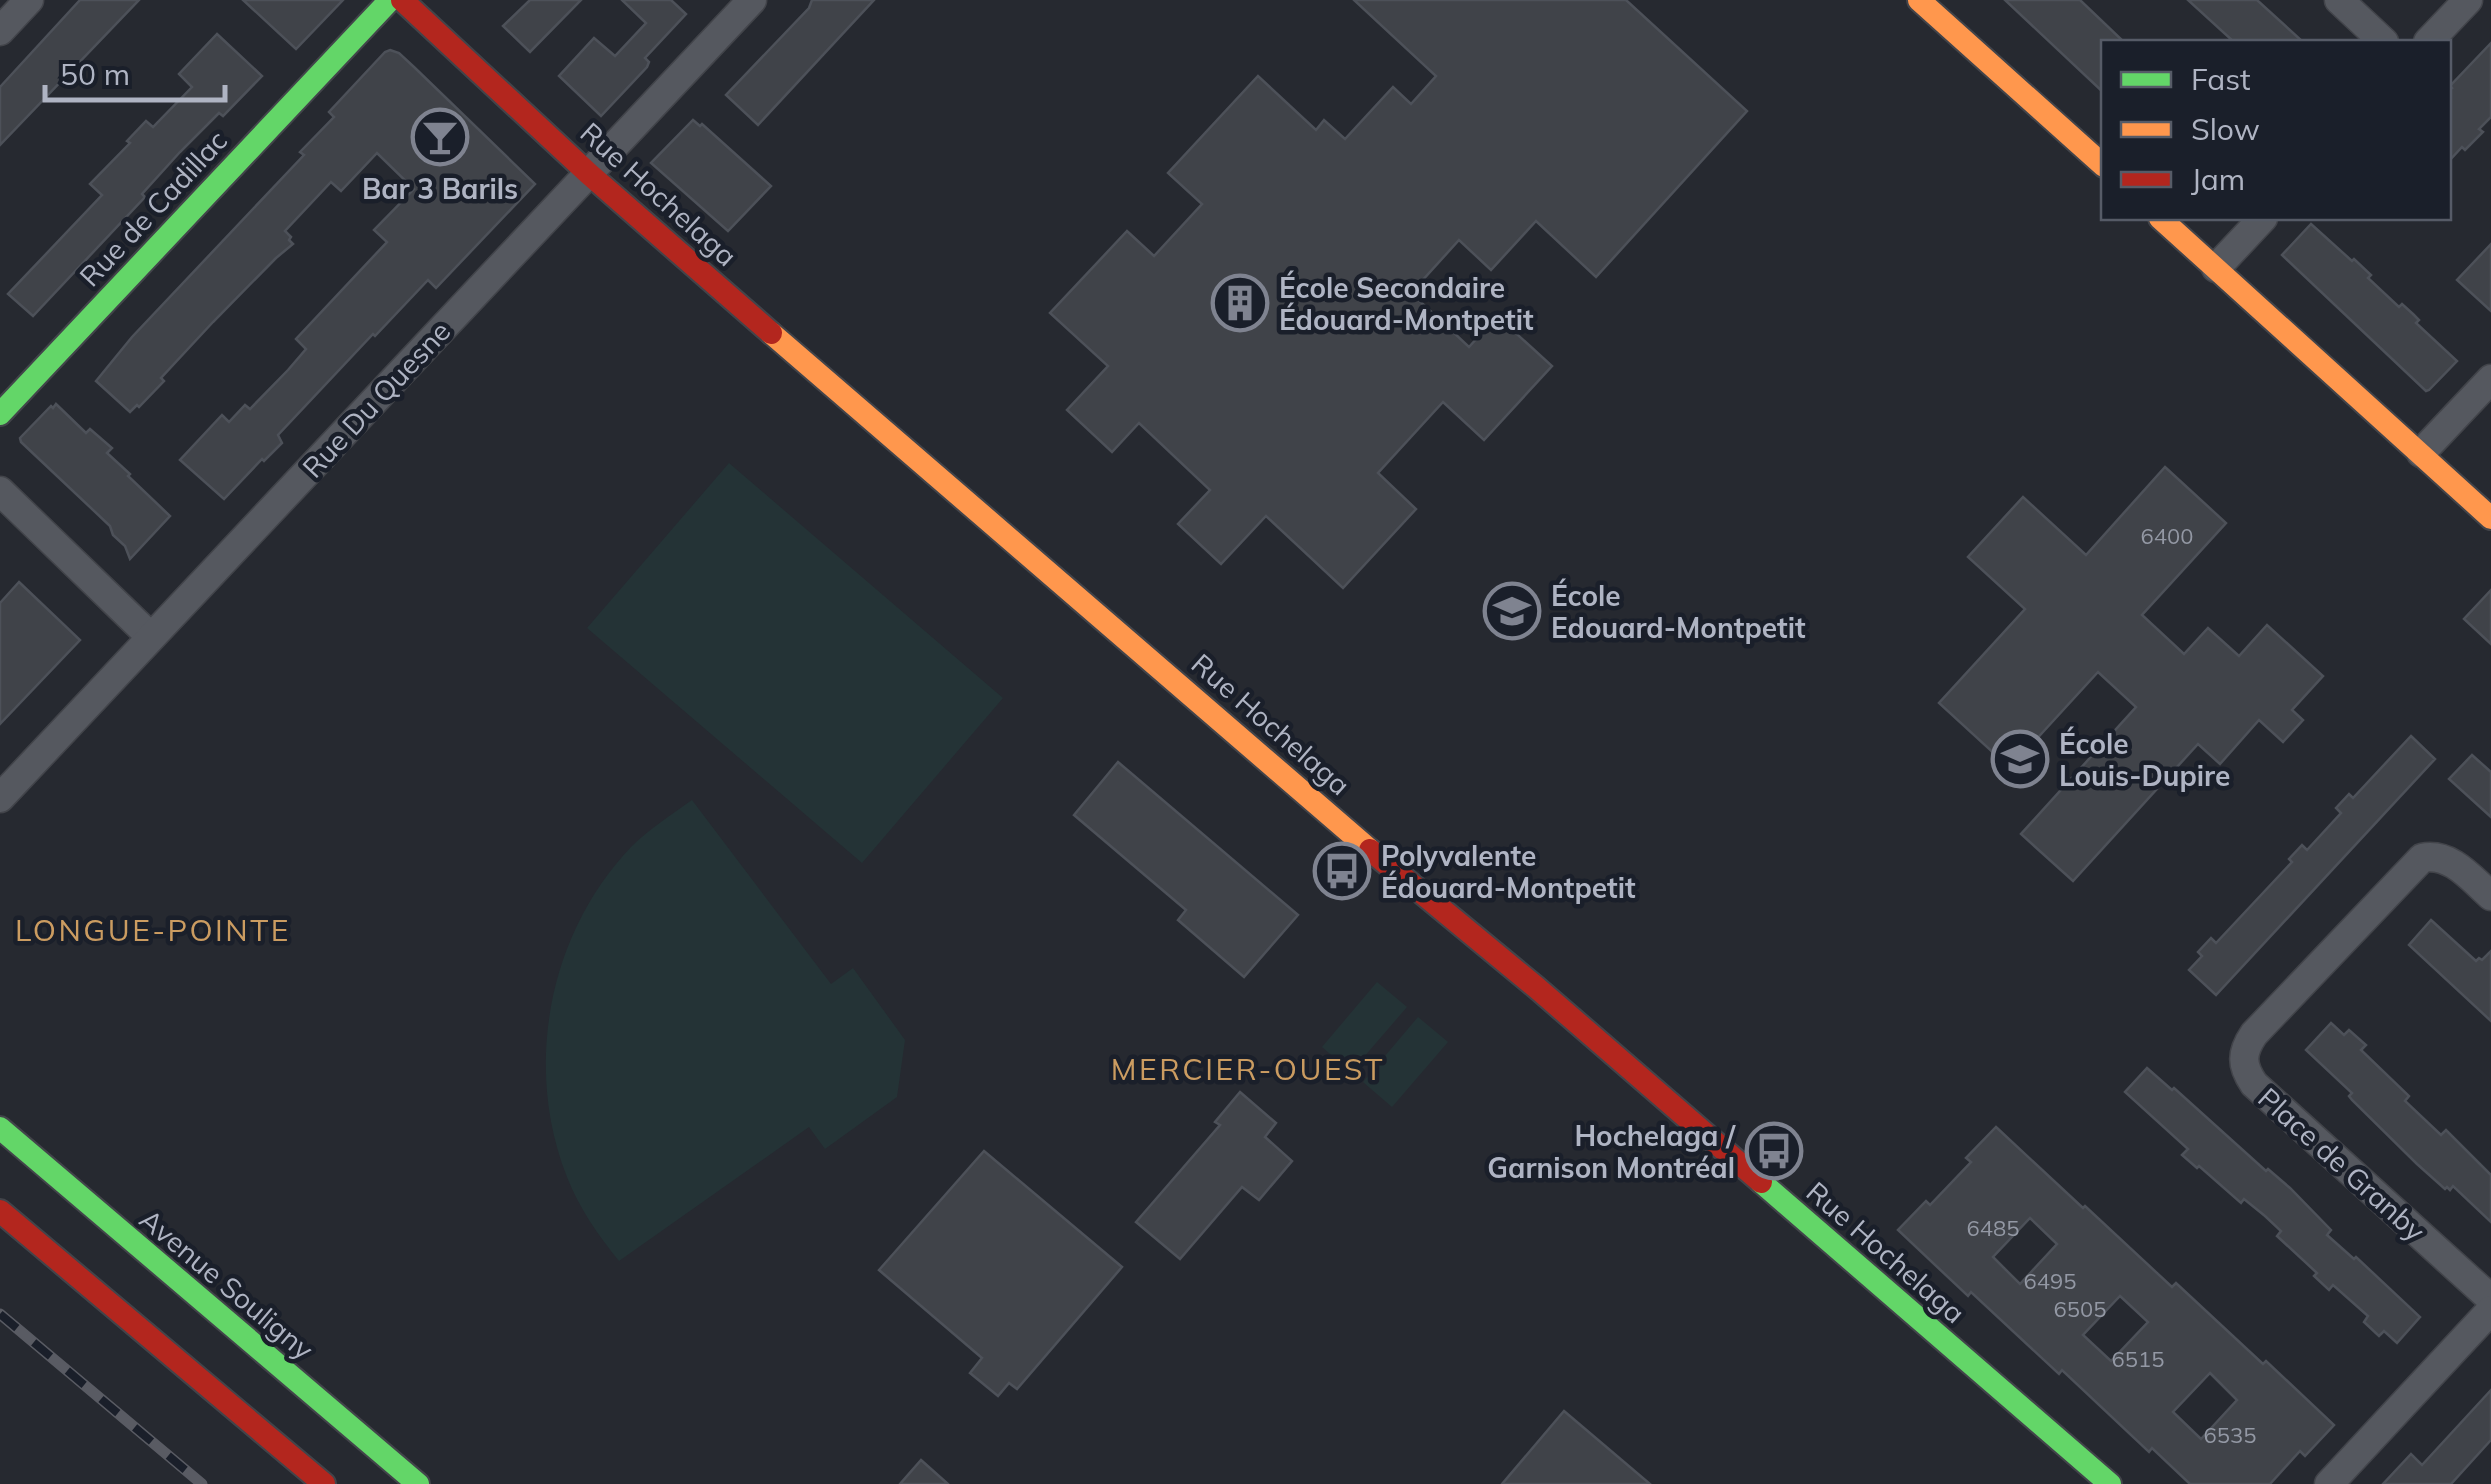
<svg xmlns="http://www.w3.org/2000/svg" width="2491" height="1484" font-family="Mulish,sans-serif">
<rect width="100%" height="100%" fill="#262930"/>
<!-- green -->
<g fill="#243336">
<polygon points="729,463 1003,698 862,863 587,628"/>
<path d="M692 800 831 984 853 968 905 1040 897 1097 825 1149 809 1127 619 1261C598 1235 579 1208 567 1177 523 1066 549 933 631 847 649 829 671 815 692 800Z"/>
<polygon points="1377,982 1407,1007 1351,1072 1322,1047"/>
<polygon points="1418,1017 1448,1042 1392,1107 1363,1082"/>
</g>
<!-- building -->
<g fill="#404349" stroke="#4d5159" stroke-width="2.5" fill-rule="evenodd">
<polygon points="80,0 139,0 0,145 0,87"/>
<polygon points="243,0 343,0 296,49"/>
<polygon points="530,0 581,0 530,52 503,26"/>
<polygon points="622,0 671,0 686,14 645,58 649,62 647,67 601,116 559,76 594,38 615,56 646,23"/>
<polygon points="812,0 874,0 758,125 726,95 809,8"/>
<polygon points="1354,0 1626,0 1747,111 1596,277 1536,221 1491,270 1459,240 1411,293 1469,347 1497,316 1552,366 1484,440 1443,402 1378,473 1416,509 1343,588 1266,516 1221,564 1178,524 1210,490 1139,423 1112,452 1067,410 1108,366 1050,313 1127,231 1154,256 1202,204 1168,173 1258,76 1316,130 1324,120 1345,139 1393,87 1411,104 1436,76"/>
<polygon points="2005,0 2080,0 2124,42 2104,42 2104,93"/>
<polygon points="2188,0 2257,0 2303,42 2234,42"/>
<polygon points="217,34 262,76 223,116 219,113 180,152 142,194 145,197 33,316 8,294 102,195 90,184 130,143 127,141 146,121 153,127 192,87 179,74"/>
<polygon points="2491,43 2491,117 2479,129 2483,132 2465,150 2462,147 2448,162 2448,91 2452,88 2450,86"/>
<polygon points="390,50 399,53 414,67 535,184 436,288 428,280 375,336 373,334 278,435 282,443 264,461 262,459 224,499 180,460 222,415 229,422 245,405 250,409 288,370 306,349 296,339 387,242 374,230 414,189 377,153 341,191 331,182 285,231 291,237 289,240 293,244 276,258 213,322 161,378 164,381 139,407 137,405 130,412 96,381 132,337 304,155 300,152 334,117 329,112 385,52"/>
<polygon points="693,120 700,126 702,124 771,186 728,231 651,163"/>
<polygon points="2311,224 2352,261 2354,259 2371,275 2368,278 2399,307 2402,304 2413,314 2419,320 2416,323 2457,361 2429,390 2426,391 2282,255"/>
<polygon points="2491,244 2491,311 2457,280"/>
<polygon points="56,404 86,433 90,429 112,448 107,453 130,474 128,476 170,516 130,559 125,546 113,535 110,526 21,442 20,438 51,406 53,408"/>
<polygon points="2165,467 2226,523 2142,615 2184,654 2208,628 2239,656 2267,625 2323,676 2292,710 2303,720 2283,742 2259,720 2220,764 2198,744 2073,881 2021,834 2136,707 2098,672 2010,768 1939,703 2025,609 1968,557 2023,497 2086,555"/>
<polygon points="19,582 80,640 0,724 0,603"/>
<polygon points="2491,590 2491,644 2464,619"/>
<polygon points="2411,736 2435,759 2216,995 2189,970 2202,956 2198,952 2211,938 2216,943 2292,862 2289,859 2302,845 2307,850 2341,813 2336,808 2349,794 2353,798"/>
<polygon points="2472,755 2491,772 2491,817 2449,779"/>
<polygon points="1118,762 1298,915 1244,977 1178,920 1186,910 1074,815"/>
<polygon points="2431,920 2476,961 2479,958 2482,960 2491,951 2491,1021 2409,945"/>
<polygon points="2331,1023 2344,1035 2349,1030 2366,1045 2361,1050 2409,1096 2405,1101 2441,1135 2446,1130 2491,1175 2491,1222 2453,1186 2450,1190 2447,1187 2445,1189 2417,1164 2352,1100 2349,1096 2352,1093 2306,1050"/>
<polygon points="2147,1068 2172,1090 2174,1088 2266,1171 2268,1169 2290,1188 2331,1230 2327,1235 2354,1259 2356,1257 2420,1317 2397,1343 2384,1331 2379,1336 2364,1322 2368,1316 2333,1285 2329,1290 2314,1276 2317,1273 2277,1236 2281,1231 2265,1216 2244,1199 2241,1203 2199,1166 2197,1168 2182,1155 2188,1149 2125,1092"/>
<polygon points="1240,1092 1276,1123 1265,1137 1292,1161 1259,1200 1242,1187 1180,1259 1136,1222 1220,1125 1215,1122"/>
<path d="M1996 1127 2083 1208 2085 1206 2172 1287 2176 1283 2263 1364 2266 1361 2334 1425 2305 1456 2300 1451 2270 1484H2190L2152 1448 2149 1452 2062 1370 2059 1374 1971 1292 1968 1296 1898 1230 1926 1201 1930 1205 1971 1162 1966 1158ZM2030 1218 2057 1244 2020 1284 1993 1257ZM2120 1296 2148 1322 2111 1361 2083 1335ZM2210 1373 2237 1400 2201 1439 2173 1412Z"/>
<polygon points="984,1151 1122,1267 1017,1389 1009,1383 998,1396 970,1373 982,1358 879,1270"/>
<polygon points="2491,1390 2491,1440 2451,1484 2383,1484 2411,1454 2422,1465"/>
<polygon points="1564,1411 1650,1484 1502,1484"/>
<polygon points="921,1460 948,1484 900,1484"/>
</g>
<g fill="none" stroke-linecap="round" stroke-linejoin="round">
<!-- street casing -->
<g stroke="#42444a" stroke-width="31">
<g id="street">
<polyline points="2339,0 2384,42"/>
<polyline points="0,31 29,0"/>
<polyline points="2428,42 2468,0"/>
<polyline points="2216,268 2263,218"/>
<polyline points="2421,453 2491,379"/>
<polyline points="0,491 151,637"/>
<polyline points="0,798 752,0"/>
<path d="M2491 896C2471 878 2450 852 2422 858L2254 1034C2241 1053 2241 1065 2254 1084L2491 1299"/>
<polyline points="2329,1484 2491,1310"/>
</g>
</g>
<!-- fast casing -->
<g stroke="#42444a" stroke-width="26">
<g id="fast">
<polyline points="0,414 390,0"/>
<polyline points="0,1128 418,1484"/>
<polyline points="1761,1182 2110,1484"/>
</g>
</g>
<!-- slow casing -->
<g stroke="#42444a" stroke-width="26">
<g id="slow">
<polyline points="1919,0 2104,166"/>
<polyline points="2160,218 2491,518"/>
<polyline points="771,333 1370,850"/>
</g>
</g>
<!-- jam casing -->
<g stroke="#42444a" stroke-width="26">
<g id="jam">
<polyline points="402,0 588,173 771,333"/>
<polyline points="1370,850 1537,988 1761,1182"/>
<polyline points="0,1211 324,1484"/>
</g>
</g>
<!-- street -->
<use href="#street" stroke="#55585f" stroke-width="28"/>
<!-- fast -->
<use href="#fast" stroke="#63d668" stroke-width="22"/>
<!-- slow -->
<use href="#slow" stroke="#ff974d" stroke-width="22"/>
<!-- jam -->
<use href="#jam" stroke="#b3261e" stroke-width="22"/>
<!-- rail casing -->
<g stroke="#595b63" stroke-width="11">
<polyline id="rail" points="0,1314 202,1484"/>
</g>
<!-- rail -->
<use href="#rail" stroke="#1a1f2a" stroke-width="8" stroke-dasharray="22" stroke-linecap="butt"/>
</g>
<!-- icons -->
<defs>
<g id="bar-ring" transform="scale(2.875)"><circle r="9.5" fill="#1a1f2a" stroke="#7f8390" stroke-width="1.5"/><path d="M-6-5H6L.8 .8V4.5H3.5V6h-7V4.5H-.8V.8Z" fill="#7f8390"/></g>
<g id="building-ring" transform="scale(2.875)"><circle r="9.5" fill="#1a1f2a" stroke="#7f8390" stroke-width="1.5"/><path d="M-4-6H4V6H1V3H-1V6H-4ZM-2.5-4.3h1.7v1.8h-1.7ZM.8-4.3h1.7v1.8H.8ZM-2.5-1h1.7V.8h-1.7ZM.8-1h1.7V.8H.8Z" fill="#7f8390"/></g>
<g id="school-ring" transform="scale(2.875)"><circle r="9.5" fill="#1a1f2a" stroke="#7f8390" stroke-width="1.5"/><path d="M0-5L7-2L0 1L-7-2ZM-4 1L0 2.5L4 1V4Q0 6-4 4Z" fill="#7f8390"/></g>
<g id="bus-ring" transform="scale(2.875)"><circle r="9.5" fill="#1a1f2a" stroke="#7f8390" stroke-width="1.5"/><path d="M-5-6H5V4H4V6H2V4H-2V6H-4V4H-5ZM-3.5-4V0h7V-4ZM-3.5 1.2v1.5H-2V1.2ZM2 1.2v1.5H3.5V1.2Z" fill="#7f8390"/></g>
</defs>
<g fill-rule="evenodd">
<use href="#bar-ring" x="440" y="137"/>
<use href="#building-ring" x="1240" y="303"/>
<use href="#school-ring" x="1512" y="611"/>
<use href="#school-ring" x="2020" y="759"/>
<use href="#bus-ring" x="1342" y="871"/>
<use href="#bus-ring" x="1774" y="1151"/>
</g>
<g text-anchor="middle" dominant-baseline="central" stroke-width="9" stroke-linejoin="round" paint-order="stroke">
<!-- number labels -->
<g font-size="22" fill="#9398a4">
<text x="2167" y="536">6400</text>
<text x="1993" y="1228">6485</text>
<text x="2050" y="1281">6495</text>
<text x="2080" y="1309">6505</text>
<text x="2138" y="1359">6515</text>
<text x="2230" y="1435">6535</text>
</g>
<!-- poi labels -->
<g font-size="28" font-weight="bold" fill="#afb4c3" stroke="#1a1f2a" text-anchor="start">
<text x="440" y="188" text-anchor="middle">Bar 3 Barils</text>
<text x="1279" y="287">École Secondaire<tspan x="1279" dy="32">Édouard-Montpetit</tspan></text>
<text x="1551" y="595">École<tspan x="1551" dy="32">Edouard-Montpetit</tspan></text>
<text x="2059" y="743">École<tspan x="2059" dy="32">Louis-Dupire</tspan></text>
<text x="1381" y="855">Polyvalente<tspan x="1381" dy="32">Édouard-Montpetit</tspan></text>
<text x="1735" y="1135" text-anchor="end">Hochelaga /<tspan x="1735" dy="32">Garnison Montréal</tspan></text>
</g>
<!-- street labels -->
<g font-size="28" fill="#afb4c3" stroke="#1a1f2a">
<text transform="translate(659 194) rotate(42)">Rue Hochelaga</text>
<text transform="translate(153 208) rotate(-47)">Rue de Cadillac</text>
<text transform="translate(376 399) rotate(-47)">Rue Du Quesne</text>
<text transform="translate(1271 724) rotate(41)">Rue Hochelaga</text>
<text transform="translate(2342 1164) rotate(42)">Place de Granby</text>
<text transform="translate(1886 1252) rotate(41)">Rue Hochelaga</text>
<text transform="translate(227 1284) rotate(40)">Avenue Souligny</text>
</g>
<!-- neighbourhood labels -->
<g font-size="30" letter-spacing="2.5" fill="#cb9c61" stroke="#1a1f2a">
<text x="153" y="930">LONGUE-POINTE</text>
<text x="1248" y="1069">MERCIER-OUEST</text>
</g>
</g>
<!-- legend -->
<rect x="2101" y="40" width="350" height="180" fill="#1a1f2a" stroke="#565b67" stroke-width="2.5"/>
<rect x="2121" y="72" width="50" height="15" fill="#63d668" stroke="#565b67" stroke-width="2.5"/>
<text x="2191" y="90" font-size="30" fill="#afb4c3">Fast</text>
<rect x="2121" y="122" width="50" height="15" fill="#ff974d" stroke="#565b67" stroke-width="2.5"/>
<text x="2191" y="140" font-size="30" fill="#afb4c3">Slow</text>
<rect x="2121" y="172" width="50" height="15" fill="#b3261e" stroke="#565b67" stroke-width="2.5"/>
<text x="2191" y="190" font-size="30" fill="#afb4c3">Jam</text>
<!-- scale -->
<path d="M45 85v15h180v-15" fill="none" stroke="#afb4c3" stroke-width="5"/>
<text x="60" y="85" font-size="30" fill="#afb4c3" stroke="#1a1f2a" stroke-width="8" paint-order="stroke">50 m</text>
</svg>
